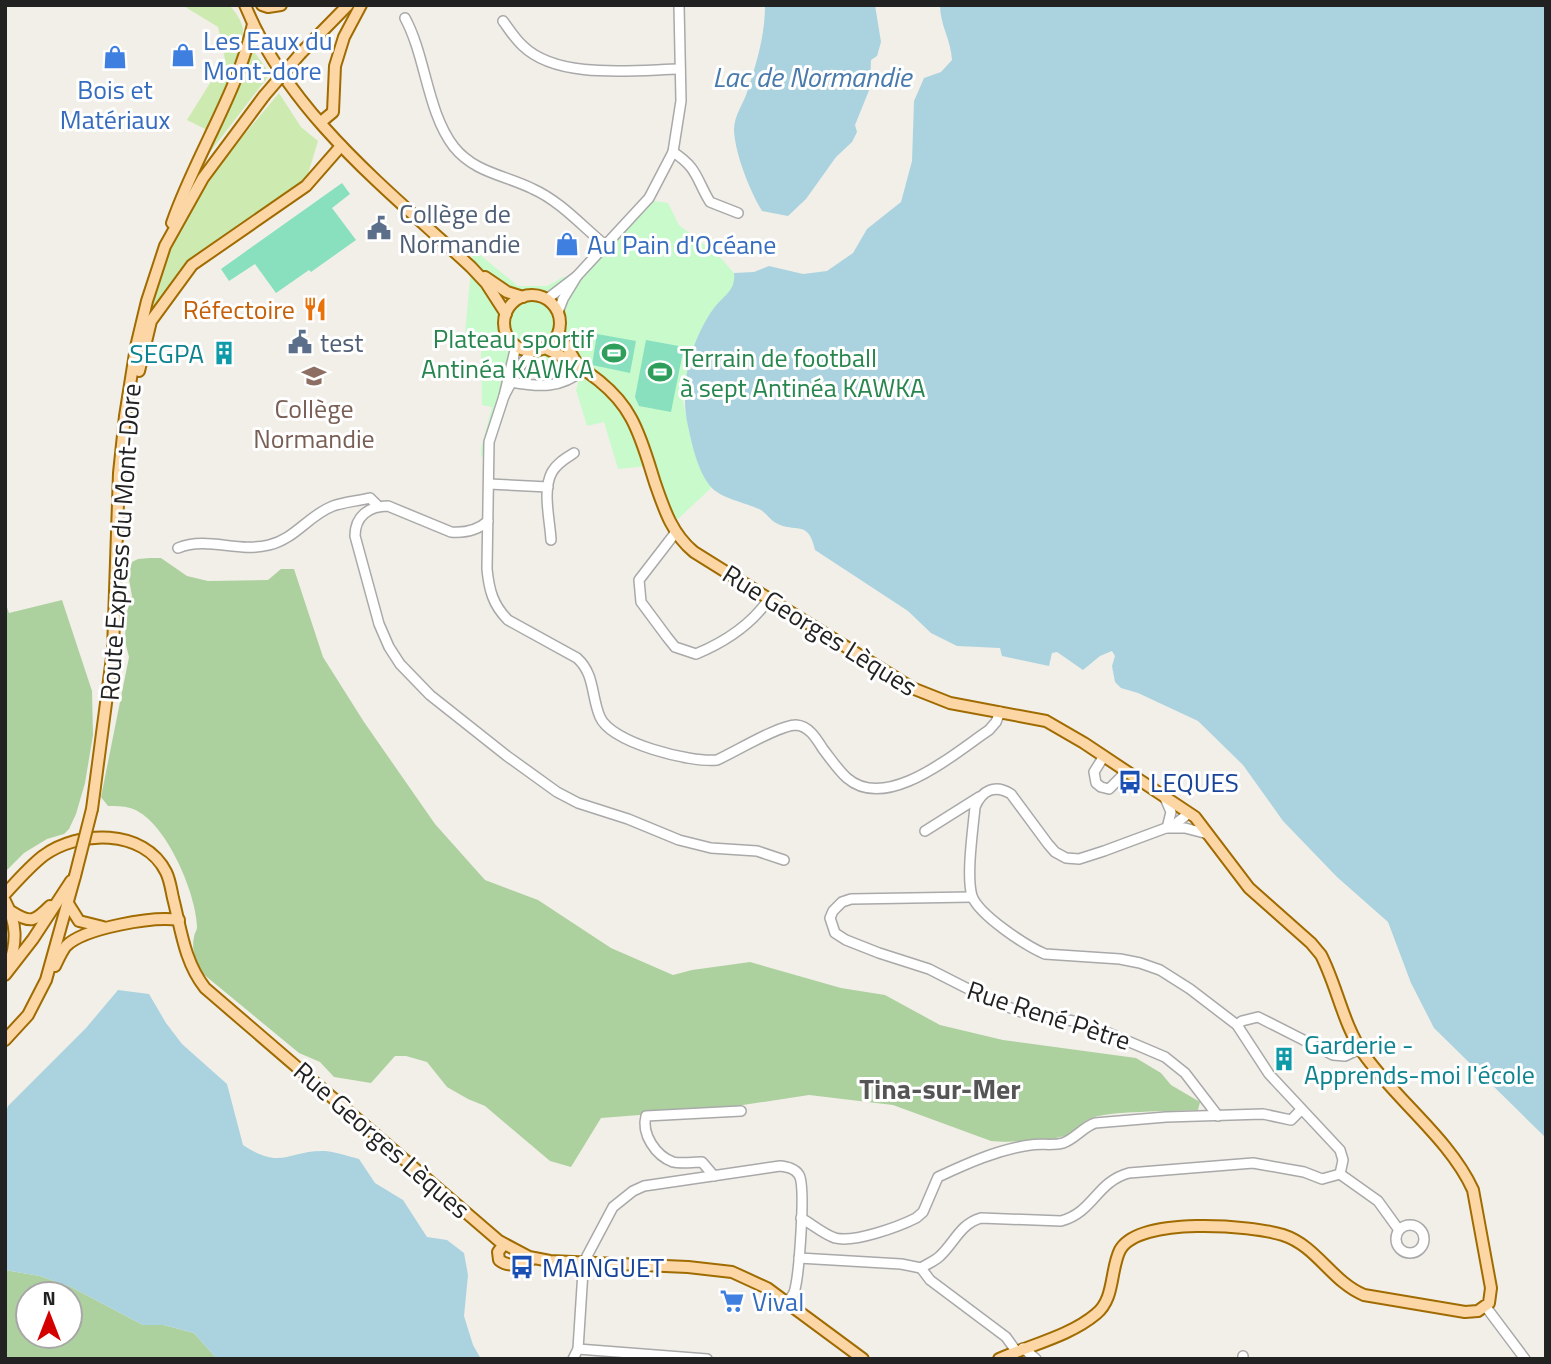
<svg xmlns="http://www.w3.org/2000/svg" width="1551" height="1364" font-family="'Titillium Web',sans-serif">
<rect width="100%" height="100%" fill="#f2efe9"/>
<!-- grass -->
<g fill="#cdebb0">
<path d="M182 5H229C235 11 242 21 243 29 244 60 221 104 207 130L187 120 225 59 218 27Z"/>
<polygon points="253,50 270,74 210,152 208,150 249,52"/>
<polygon points="279,93 301,127 318,141 308,174 294,191 194,258 149,312 162,265 190,212 223,160"/>
</g>
<!-- forest -->
<g fill="#add19e" fill-rule="evenodd">
<path d="M150 558H161L187 576 208 581 268 580 281 569H294L323 657 364 722 435 824 485 880 538 900 611 948 673 975 692 970 750 962 841 988 885 995 940 1025 1003 1040 1136 1058 1161 1073 1171 1085 1200 1102 1198 1110C1173 1112 1108 1110 1089 1119 1082 1122 1078 1129 1072 1133 1058 1141 1009 1143 991 1141L893 1105 809 1095 717 1109 601 1118 571 1167 550 1161 485 1106 468 1099 447 1087 427 1062 406 1056H395L371 1083 334 1077 320 1062 299 1053 202 973C196 960 191 951 194 937 195 931 197 932 197 926 196 893 165 818 130 808 123 806 115 806 108 806L101 797 129 657 125 641 126 615 132 596 128 574 132 562 138 559Z"/>
<polygon points="62,600 92,691 93,735 85,783 76,814 69,829 64,834 47,839 24,853 5,872 5,602 9,613"/>
<path d="M5 1270 40 1276 71 1287 143 1325H164L194 1333 217 1359H5ZM28 1294H70V1336H28Z"/>
</g>
<!-- park -->
<polygon fill="#c8facc" points="647,200 668,203 679,225 719,256 734,273 735,280 731,291 714,308 683,401 692,444 711,488 678,519 671,523 647,466 618,469 604,422 587,426 576,390 582,370 569,368 509,376 489,442 481,458 481,448 492,407 482,405 481,342 465,333 473,249 518,286 547,286 563,277 577,276"/>
<!-- pitch -->
<g fill="#88e0be">
<polygon points="342,183 350,194 332,208 356,240 311,272 309,270 276,293 255,264 229,281 221,269"/>
<polygon points="597,334 636,341 630,373 592,365"/>
<polygon points="646,340 684,347 671,412 639,406 635,397"/>
</g>
<!-- water -->
<g fill="#aad3df">
<path d="M765 5H875L881 42 877 56 871 60 870 88 855 125 857 132 852 142 836 157 806 199 788 216 762 211C750 191 735 154 734 130 734 114 744 104 748 89 757 62 765 35 765 5Z"/>
<path d="M940 5H1546V1138L1434 1028 1411 983 1388 922 1337 877 1283 821 1243 765 1198 721 1138 693 1121 688 1115 682 1112 666 1115 656 1112 651 1100 656 1083 670 1057 652 1052 653 1049 666 1002 656 1000 648 957 646 931 633 908 611 815 550C808 518 795 534 776 523 769 519 766 512 759 509 746 503 720 498 711 487 698 472 692 445 688 426 679 387 690 341 714 308 723 296 736 291 734 273L754 272 769 266 803 274 827 271 853 253 867 229 901 202 912 161 914 101 924 78 941 72 952 60C951 40 940 25 940 5Z"/>
<path d="M118 990 149 994 166 1023 182 1044 227 1084 243 1145C282 1171 288 1150 325 1151 336 1152 348 1156 359 1159L375 1183 403 1200 427 1237 447 1240 464 1253 468 1275 464 1316 473 1345 481 1359H217L194 1333 164 1325H143L71 1287 40 1276 5 1270V1115L8 1106 86 1028Z"/>
</g>
<g fill="none" stroke-linecap="round" stroke-linejoin="round">
<!-- minor casing -->
<g stroke="#a9a9a9" stroke-width="12">
<g id="minor">
<path d="M405 18C426 57 427 112 454 147 475 173 505 175 533 189 560 201 582 226 605 245"/>
<path d="M503 21C509 29 515 39 523 46 558 80 634 70 680 69"/>
<polyline points="673,152 681,101 679,5"/>
<path d="M577 276 649 198 673 152C698 168 696 179 710 202L738 213"/>
<polyline points="547,299 577,276 563,299 558,312"/>
<polyline points="516,346 504,396 519,368 532,351"/>
<path d="M511 382C539 387 560 389 583 370"/>
<path d="M504 396 489 442 487 569C489 590 493 605 508 620L577 658C595 674 591 696 600 717 611 743 691 763 717 760 735 752 779 725 796 725 809 726 816 738 823 749 830 758 838 770 847 778 887 813 956 752 989 730L996 722 1000 712"/>
<polyline points="489,484 548,487"/>
<path d="M488 521C478 530 464 533 451 532L388 506C369 506 355 516 355 536L379 624 389 647 400 664 430 695 507 756 557 792 578 803 628 819 679 840 711 848 757 851 784 860"/>
<path d="M676 532 639 580 641 602 667 637 675 647 696 654C725 642 751 625 769 599"/>
<path d="M551 540C550 520 542 490 552 472 557 463 566 458 574 453"/>
<path d="M178 548C208 536 237 553 269 545 295 539 309 515 333 506 344 502 358 501 370 498L378 506"/>
<polyline points="1104,756 1094,772 1096,783 1101,787 1109,789 1126,772"/>
<polyline points="1165,798 1171,812 1167,828 1185,828 1208,834"/>
<polyline points="925,831 979,797"/>
<polyline points="972,897 851,899 842,902 833,911 830,918 835,933 846,940 879,953 929,969 990,1000 1021,1012 1085,1023 1165,1057 1185,1073 1218,1116"/>
<polyline points="1237,1025 1242,1021 1258,1017 1333,1055 1345,1056 1360,1049"/>
<polyline points="1340,1174 1378,1201 1399,1230"/>
<path d="M714 1176 702 1162C693 1162 681 1164 673 1162 656 1156 641 1134 646 1116L741 1111"/>
<path d="M801 1218C812 1224 823 1234 835 1238 854 1243 898 1227 916 1218L923 1212 938 1177C968 1163 997 1150 1030 1145 1041 1143 1053 1146 1063 1143 1075 1139 1083 1127 1095 1123L1166 1117 1263 1114 1291 1120 1301 1110"/>
<circle cx="1410" cy="1239" r="14"/>
<path d="M799 1258 901 1264 921 1268C927 1264 935 1261 940 1256 955 1242 960 1224 981 1218L1061 1221C1094 1212 1096 1182 1129 1173L1253 1163 1304 1172 1322 1179 1340 1174 1343 1160 1340 1150 1269 1074 1237 1025 1190 989 1160 970 1140 963 1120 959 1045 954C1026 946 979 915 972 896 966 876 973 829 975 807 982 790 995 784 1011 794L1048 844 1055 852 1066 858 1079 859 1104 851 1174 825 1189 813"/>
<polyline points="921,1268 930,1280 1006,1337 1016,1351"/>
<polyline points="1486,1307 1525,1359"/>
<polyline points="1023,1348 1036,1359"/>
<polyline points="578,1349 707,1359"/>
<path d="M573 1359 578 1349 583 1271 587 1256 613 1207 633 1191 644 1186 780 1166C787 1167 795 1168 799 1175 806 1186 799 1273 795 1289 794 1295 790 1298 787 1303"/>
<polyline points="1243,1359 1243,1356"/>
</g>
</g>
<!-- major casing -->
<g stroke="#a06b00" stroke-width="14">
<g id="major">
<path d="M245 5C289 114 387 189 471 267L486 283 506 314"/>
<polyline points="262,5 268,7 281,5"/>
<polyline points="301,53 348,5"/>
<polyline points="321,122 333,112 335,66 344,37 361,5"/>
<path d="M172 223C195 156 238 93 253 24"/>
<polyline points="485,277 507,292 523,297"/>
<circle cx="532" cy="323" r="28"/>
<polyline points="559,333 576,362"/>
<path d="M545 348C577 363 614 386 631 418 642 438 648 461 655 483 664 509 672 534 694 552L912 688 950 703 1046 721 1084 743 1195 817 1249 888 1311 943 1321 955C1337 986 1343 1024 1363 1053 1395 1099 1450 1139 1473 1190L1491 1288 1489 1303 1478 1311 1465 1312 1364 1295C1332 1282 1317 1246 1283 1235 1251 1225 1139 1216 1120 1250 1110 1270 1115 1299 1096 1314 1070 1336 1030 1345 999 1359"/>
<polyline points="139,371 151,321 192,265 306,186 341,146"/>
<polyline points="92,809 113,650 119,473 125,416 136,347 147,301 165,246 203,178 264,96"/>
<path d="M5 894C17 881 29 867 43 856 78 830 144 828 166 872 170 880 171 889 173 898 181 929 184 961 205 988L499 1241 529 1257 550 1261 688 1267 732 1272 767 1288 863 1359"/>
<path d="M5 901C17 923 17 942 9 965"/>
<polyline points="69,905 79,921 103,927"/>
<path d="M12 912C31 924 35 921 50 906"/>
<path d="M55 966C58 960 62 951 66 946 84 928 153 916 179 920"/>
<polyline points="5,975 33,939 71,881"/>
<polyline points="5,1040 28,1015 46,980 75,876"/>
<path d="M504 1244 498 1252 499 1260C509 1268 523 1264 534 1258"/>
</g>
</g>
<!-- minor -->
<use href="#minor" stroke="#fff" stroke-width="9"/>
<!-- major -->
<use href="#major" stroke="#fcd6a4" stroke-width="10"/>
<!-- major-bridge casing -->
<g stroke="#a06b00" stroke-width="14" stroke-linecap="butt">
<g id="major-bridge">
<polyline points="264,96 301,53"/>
<polyline points="75,876 92,809"/>
</g>
</g>
<!-- major-bridge -->
<use href="#major-bridge" stroke="#fcd6a4" stroke-width="10"/>
</g>
<!-- icons -->
<defs>
<g id="shop-bare" transform="scale(1.89)"><path d="M-5-2.5h2.3a2.7 3.5 0 0 1 5.4 0H5L5.5 6h-11ZM-1.5-2.5h3a1.5 2.3 0 0 0-3 0Z" fill="#3f7fe0" stroke="#fff" stroke-width="2.5" paint-order="stroke"/></g>
<g id="civic-bare" transform="scale(1.89)"><path d="M-.6-6.5H3V-4.5H.6V-3L4-1V1h2V6H-6V1h2V-1L-.6-3ZM-1.2 2.5V6h2.4V2.5Z" fill="#5c6f8a" stroke="#fff" stroke-width="2.5" paint-order="stroke"/></g>
<g id="restaurant-bare" transform="scale(1.89)"><path d="M-5-6h1v4h1v-4h1v4h1v-4h1v5L-1.5 .5V6h-2V.5L-5-1ZM5-6V6H3V1.5H1.5Q1.5-4 5-6Z" fill="#e8710a" stroke="#fff" stroke-width="2.5" paint-order="stroke"/></g>
<g id="building-bare" transform="scale(1.89)"><path d="M-4-6H4V6H1V3H-1V6H-4ZM-2.5-4.3h1.7v1.8h-1.7ZM.8-4.3h1.7v1.8H.8ZM-2.5-1h1.7V.8h-1.7ZM.8-1h1.7V.8H.8Z" fill="#0f9aa8" stroke="#fff" stroke-width="2.5" paint-order="stroke"/></g>
<g id="stadium-bare" transform="scale(1.89)"><path d="M0-5a6.5 5 0 1 0 0 10a6.5 5 0 1 0 0-10ZM-3.5-1.8h7v3.6h-7Z" fill="#2e9e5b" stroke="#fff" stroke-width="2.5" paint-order="stroke"/></g>
<g id="school-bare" transform="scale(1.89)"><path d="M0-5L7-2L0 1L-7-2ZM-4 1L0 2.5L4 1V4Q0 6-4 4Z" fill="#8d6e63" stroke="#fff" stroke-width="2.5" paint-order="stroke"/></g>
<g id="bus-bare" transform="scale(1.89)"><path d="M-5-6H5V4H4V6H2V4H-2V6H-4V4H-5ZM-3.5-4V0h7V-4ZM-3.5 1.2v1.5H-2V1.2ZM2 1.2v1.5H3.5V1.2Z" fill="#1a4fb4" stroke="#fff" stroke-width="2.5" paint-order="stroke"/></g>
<g id="supermarket-bare" transform="scale(1.89)"><path d="M-6-5.5h2.5l.6 2H6L4.5 2H-2.5L-4.4-4H-6ZM-1.5 3.2a1.3 1.3 0 1 0 .1 0ZM3 3.2a1.3 1.3 0 1 0 .1 0Z" fill="#3f7fe0" stroke="#fff" stroke-width="2.5" paint-order="stroke"/></g>
</defs>
<g fill-rule="evenodd">
<use href="#shop-bare" x="183" y="55"/>
<use href="#shop-bare" x="115" y="57"/>
<use href="#civic-bare" x="379" y="228"/>
<use href="#shop-bare" x="567" y="244"/>
<use href="#restaurant-bare" x="315" y="309"/>
<use href="#civic-bare" x="300" y="342"/>
<use href="#building-bare" x="224" y="353"/>
<use href="#stadium-bare" x="614" y="353"/>
<use href="#stadium-bare" x="660" y="372"/>
<use href="#school-bare" x="314" y="376"/>
<use href="#bus-bare" x="1130" y="782"/>
<use href="#building-bare" x="1284" y="1059"/>
<use href="#bus-bare" x="522" y="1267"/>
<use href="#supermarket-bare" x="732" y="1301"/>
</g>
<g text-anchor="middle" dominant-baseline="central" stroke-width="6" stroke-linejoin="round" paint-order="stroke">
<!-- shop labels -->
<g font-size="26" fill="#366cbe" stroke="#fff" text-anchor="start">
<text x="203" y="40">Les Eaux du<tspan x="203" dy="30">Mont-dore</tspan></text>
<text x="115" y="89" text-anchor="middle">Bois et<tspan x="115" dy="30">Matériaux</tspan></text>
<text x="587" y="244">Au Pain d'Océane</text>
<text x="752" y="1301">Vival</text>
</g>
<!-- service labels -->
<g font-size="26" fill="#4e5e75" stroke="#fff" text-anchor="start">
<text x="399" y="213">Collège de<tspan x="399" dy="30">Normandie</tspan></text>
<text x="320" y="342">test</text>
</g>
<!-- food labels -->
<g font-size="26" fill="#c56008" stroke="#fff" text-anchor="end">
<text x="295" y="309">Réfectoire</text>
</g>
<!-- leisure labels -->
<g font-size="26" fill="#27864d" stroke="#fff" text-anchor="end">
<text x="594" y="338">Plateau sportif<tspan x="594" dy="30">Antinéa KAWKA</tspan></text>
<text x="680" y="357" text-anchor="start">Terrain de football<tspan x="680" dy="30">à sept Antinéa KAWKA</tspan></text>
</g>
<!-- culture labels -->
<g font-size="26" fill="#0d838f" stroke="#fff" text-anchor="end">
<text x="204" y="353">SEGPA</text>
<text x="1304" y="1044" text-anchor="start">Garderie -<tspan x="1304" dy="30">Apprends-moi l'école</tspan></text>
</g>
<!-- education labels -->
<g font-size="26" fill="#785e54" stroke="#fff">
<text x="314" y="408">Collège<tspan x="314" dy="30">Normandie</tspan></text>
</g>
<!-- street labels -->
<g font-size="26" fill="#222" stroke="#fff">
<text transform="translate(120 542) rotate(-86)">Route Express du Mont-Dore</text>
<text transform="translate(820 630) rotate(32)">Rue Georges Lèques</text>
<text transform="translate(1049 1015) rotate(18)">Rue René Pètre</text>
<text transform="translate(382 1140) rotate(41)">Rue Georges Lèques</text>
</g>
<!-- transit labels -->
<g font-size="26" fill="#164399" stroke="#fff" text-anchor="start">
<text x="1150" y="782">LEQUES</text>
<text x="542" y="1267">MAINGUET</text>
</g>
<!-- water labels -->
<g font-size="28" font-style="italic" fill="#4a7aab" stroke="#fff">
<text x="812" y="76">Lac de Normandie</text>
</g>
<!-- neighbourhood labels -->
<g font-size="28" font-weight="bold" fill="#555" stroke="#fff">
<text x="940" y="1088">Tina-sur-Mer</text>
</g>
</g>
<!-- border -->
<rect width="1551" height="1364" fill="none" stroke="#222222" stroke-width="14"/>
<!-- north arrow -->
<g transform="translate(49 1315)"><circle r="33" fill="#ffffff" stroke="#a7a7a7" stroke-width="2"/>
<path d="M0-5L12 26L0 18L-12 26Z" fill="#d40000"/>
<text y="-10" font-size="19" font-weight="bold" text-anchor="middle" fill="#222222">N</text>
</g>
</svg>
